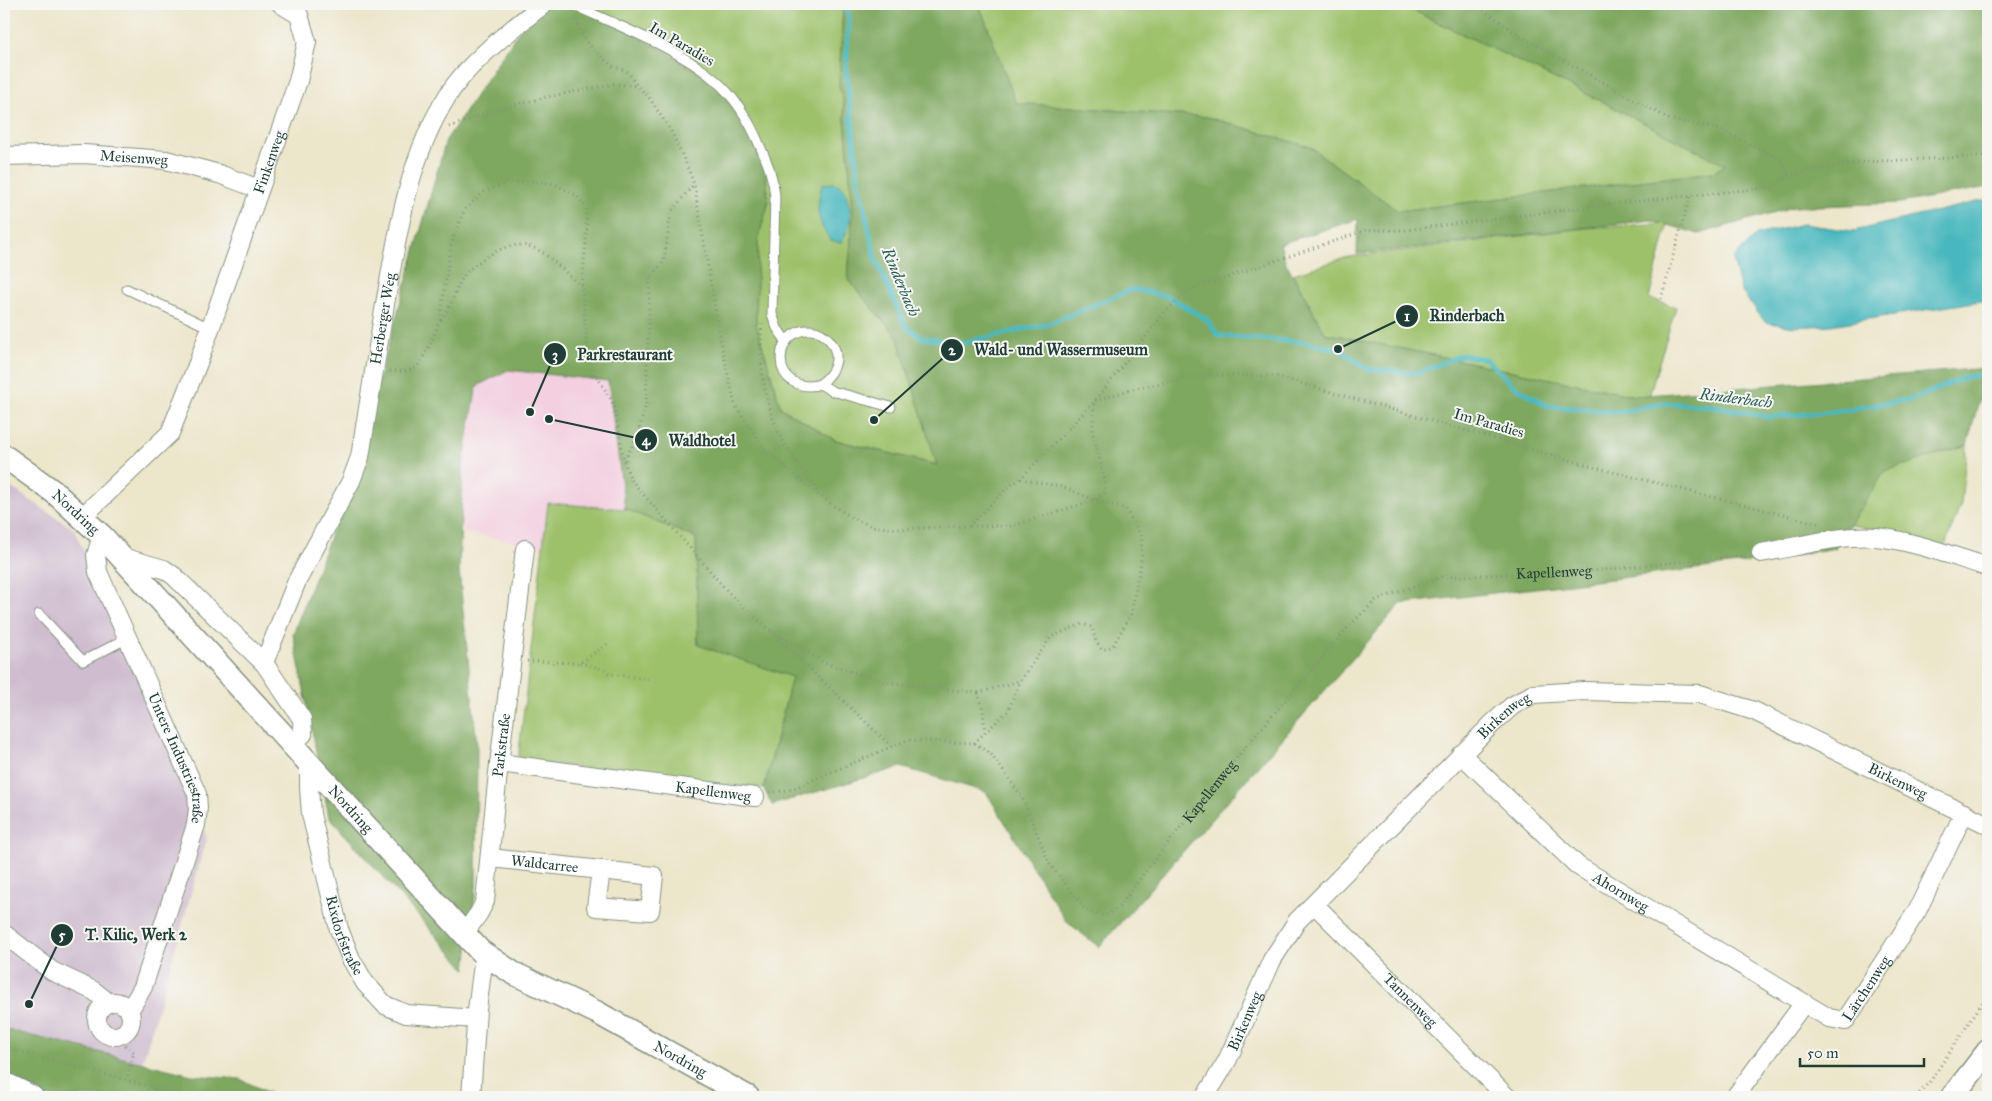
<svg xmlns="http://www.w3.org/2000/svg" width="1992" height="1101" font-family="'IM FELL Great Primer',serif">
<rect width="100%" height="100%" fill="#f6f6f2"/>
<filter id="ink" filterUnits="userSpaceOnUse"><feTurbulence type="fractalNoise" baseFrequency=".02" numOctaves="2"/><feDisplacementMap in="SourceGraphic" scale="10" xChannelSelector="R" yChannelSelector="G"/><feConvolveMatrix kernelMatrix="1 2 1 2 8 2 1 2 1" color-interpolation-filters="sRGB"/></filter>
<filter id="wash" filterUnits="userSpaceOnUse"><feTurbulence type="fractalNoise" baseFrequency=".0096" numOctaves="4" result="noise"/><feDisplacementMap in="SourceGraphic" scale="20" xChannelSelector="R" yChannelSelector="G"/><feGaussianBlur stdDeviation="1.12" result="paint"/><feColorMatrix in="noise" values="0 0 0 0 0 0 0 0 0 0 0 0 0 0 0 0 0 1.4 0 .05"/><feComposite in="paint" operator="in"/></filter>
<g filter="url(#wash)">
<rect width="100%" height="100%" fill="#ece6cb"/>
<!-- built -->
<polygon fill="#f3cfe0" points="508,370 608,381 625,509 548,503 543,547 462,532 463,464 477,386"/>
<!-- industrial -->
<polygon fill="#cfbdcf" points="4,483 74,529 207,838 142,1064 4,1029"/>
<!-- green -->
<g fill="#9dc16b" stroke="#5e7f50">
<polygon points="585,4 843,4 839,85 843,98 853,209 848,280 897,336 938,465 835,440 781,408 756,324 758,239 768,205 766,174 630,32"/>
<polygon points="979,4 1400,4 1603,102 1726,165 1714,172 1398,211 1310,147 1207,117 1016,103"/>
<polygon points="1668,223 1649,298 1676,307 1649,396 1635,396 1325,333 1293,274 1348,257 1586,228"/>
<polygon points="1967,445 1961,504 1944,548 1850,524 1885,471"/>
<polygon points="548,503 625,509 696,538 698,645 792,677 764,789 518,760"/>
</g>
<!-- forest -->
<g fill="#7ea75f" stroke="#4e724a">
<polygon points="537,4 585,4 630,32 709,78 746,121 766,174 768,205 758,239 756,324 781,408 835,440 937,465 897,336 848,280 853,209 843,98 839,85 843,4 979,4 1016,103 1207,117 1310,147 1398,211 1714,172 1725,165 1603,102 1400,4 1988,4 1988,187 1900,203 1793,207 1699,234 1651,220 1357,254 1358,219 1280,244 1286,263 1325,333 1635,396 1988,368 1967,445 1885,471 1835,548 1763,561 1401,604 1099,947 1066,921 986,792 901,767 772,805 764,789 792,677 698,645 696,538 625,509 608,381 508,370 477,386 463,464 459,571 477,745 476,887 466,969 329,817 293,634 347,492 446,140"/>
<polygon points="4,1029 192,1075 240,1079 278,1097 4,1097"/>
</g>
<!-- water -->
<g fill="#49b8be" stroke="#347a79">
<path d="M835 183 844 188C852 213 854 220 841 243L830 240C816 218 816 210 822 184Z"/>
<polygon points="1981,201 1988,201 1988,299 1987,300 1831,325 1793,327 1765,322 1741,291 1733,259 1756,235 1803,224 1853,231"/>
</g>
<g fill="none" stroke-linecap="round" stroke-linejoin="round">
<!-- stream -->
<polyline stroke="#49b8be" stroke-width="5" points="845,4 849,19 846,67 858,178 875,258 906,327 923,338 962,343 1048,324 1133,289 1169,297 1206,319 1219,336 1305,342 1338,349 1368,369 1417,373 1462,355 1486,359 1513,385 1547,406 1621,412 1664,403 1713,406 1768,417 1832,412 1913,399 1966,377 1988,374"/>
</g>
</g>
<g filter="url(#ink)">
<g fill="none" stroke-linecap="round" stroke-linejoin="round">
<!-- service casing -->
<g stroke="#869280" stroke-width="11">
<g id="service">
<path d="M571 4C616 25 678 48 715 80 735 97 750 122 760 146 768 164 773 176 775 196L772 314 777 328 786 341"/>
<polyline points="127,289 210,328"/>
<path d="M820 384C805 389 787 384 782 367 780 356 781 346 789 338 816 312 860 355 820 384L832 391 891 407"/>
<polyline points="39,614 83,661 128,638"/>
</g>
</g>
<!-- minor casing -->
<g stroke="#869280" stroke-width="20">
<g id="minor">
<path id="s2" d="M4 156 84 154 166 160 219 174 259 189"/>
<path id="s3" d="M82 517 170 433 198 363 298 81 307 42 299 15 281 4"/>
<path id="s4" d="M102 536 96 555 98 572 197 794 198 808 196 825 143 987 129 1011"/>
<path d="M1761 553C1796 547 1842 534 1876 537 1914 541 1952 556 1988 567"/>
<polyline points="122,557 164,569 174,576 264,663 302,719 303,734 291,744"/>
<path id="s5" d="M264 663 297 581 351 481 360 457C368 406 377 355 385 304 398 232 408 158 448 95 469 62 513 28 544 4"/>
<path id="s6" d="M1461 754 1578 866 1804 1003"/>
<path id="s7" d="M499 763 755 797"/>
<path id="s8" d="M309 765V788L311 814 339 929 351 959 365 983 385 1005 406 1014 476 1019"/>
<path id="s9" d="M490 858 601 870 596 907 650 911 654 876 601 870"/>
<path id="s10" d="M1314 904 1507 1097"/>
<polyline points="4,934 52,971 94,991 109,1003"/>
<path id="s11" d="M464 934 479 913 485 901 498 773 525 549"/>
<circle cx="114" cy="1019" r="17"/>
<polyline points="471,1097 477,1010 483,964 487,956"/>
<path id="s12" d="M1205 1097 1227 1061 1272 960 1297 921 1492 724 1512 706 1533 694 1584 691 1700 694 1754 711 1988 825"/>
<path id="s13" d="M1735 1097 1804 1003 1829 1018 1845 1021 1917 911 1964 813"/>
</g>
</g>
<!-- tertiary casing -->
<g stroke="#869280" stroke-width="25">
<g id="tertiary">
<path id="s14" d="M4 456 54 492 102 536 480 951 513 973 596 1012 748 1097"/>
<polyline points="4,1083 32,1097"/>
<polyline points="1952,1097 1988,1051"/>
</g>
</g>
<!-- path -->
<g stroke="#869280" stroke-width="3" stroke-dasharray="1 4" stroke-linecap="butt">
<polyline points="1459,4 1484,10 1520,36 1669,119 1721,130 1782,160 1788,175"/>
<polyline points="4,13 4,16"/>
<polyline points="576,20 585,40 597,53 613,66 628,72 637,86 648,96 671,131 685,161 694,184 722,348 735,405 764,448 801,481 834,506 853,518 871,526 898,529 969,526 1007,488 1020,479 1094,402 1165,312 1189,290 1367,230 1406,230 1619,203 1773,187 1788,175 1863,162 1988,156"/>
<polyline points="449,127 492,111 547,97 614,84 637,86"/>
<polyline points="1661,299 1690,196"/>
<path d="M441 320C451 308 454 293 462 279 468 268 480 261 491 254 535 229 550 262 582 286"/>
<path d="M762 324C759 361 763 399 779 433 787 451 806 474 818 491"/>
<polyline points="390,371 409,371 418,366 431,343 440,320 451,244 465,209 484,192 508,182 534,181 555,184 576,195 586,207 587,228 582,286 587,346 592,369 611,399 615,409 624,462 631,480 730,594 767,628 825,663 887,682 978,693 983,710 985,732"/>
<polyline points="1095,401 1132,389 1204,375 1275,376 1597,468 1821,524"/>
<polyline points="625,460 638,434 646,404 650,278 664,261 671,212 694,184"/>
<polyline points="970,526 1012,526 1095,500 1104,493 1106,485 1093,433 1094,402"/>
<polyline points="771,632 891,746"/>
<polyline points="527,661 580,663 609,643"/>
<polyline points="580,663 603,669 610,674 648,679"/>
<polyline points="978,693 1019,681"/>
<polyline points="974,743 1008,711 1020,681 1051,637 1082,624 1092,627 1096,642 1102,650 1113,646 1131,614 1141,562 1142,537 1125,508 1095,500 1063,487 1021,479"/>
<path id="s1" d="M770 793 792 789 907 740 974 743 991 754 1022 797 1049 863 1086 910 1105 916 1120 906 1147 869 1238 756 1348 627 1376 600 1441 577 1602 570 1746 555"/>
<polyline points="113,1036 134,1052 127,1079"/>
<polyline points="4,1047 153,1087 185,1097"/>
<polyline points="134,1097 153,1087"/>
<polyline points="1916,1097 1931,1080 1988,994"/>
</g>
<!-- service -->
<use href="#service" stroke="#fff" stroke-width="9"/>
<!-- minor -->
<use href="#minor" stroke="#fff" stroke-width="18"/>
<!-- tertiary -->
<use href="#tertiary" stroke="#fff" stroke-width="22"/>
</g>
</g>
<g text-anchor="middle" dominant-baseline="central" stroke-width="4" stroke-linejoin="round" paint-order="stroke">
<!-- street labels -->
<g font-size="15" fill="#1f3d34" stroke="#f6f6f2">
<text transform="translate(682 44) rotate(30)">Im Paradies</text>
<text stroke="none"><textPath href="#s2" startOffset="130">Meisenweg</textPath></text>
<text stroke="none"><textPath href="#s3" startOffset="410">Finkenweg</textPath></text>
<text stroke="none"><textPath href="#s5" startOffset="368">Herberger Weg</textPath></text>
<text transform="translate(1489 423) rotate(16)">Im Paradies</text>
<text stroke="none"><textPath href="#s14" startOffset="91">Nordring</textPath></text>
<text stroke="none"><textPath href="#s1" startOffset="1038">Kapellenweg</textPath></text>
<text stroke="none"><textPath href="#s12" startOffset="491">Birkenweg</textPath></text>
<text stroke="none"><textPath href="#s11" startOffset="196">Parkstraße</textPath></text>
<text stroke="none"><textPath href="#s4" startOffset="240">Untere Industriestraße</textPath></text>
<text stroke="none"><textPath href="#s12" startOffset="911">Birkenweg</textPath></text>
<text stroke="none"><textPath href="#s7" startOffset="216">Kapellenweg</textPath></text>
<text stroke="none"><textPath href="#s1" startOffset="602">Kapellenweg</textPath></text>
<text stroke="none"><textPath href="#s14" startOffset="496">Nordring</textPath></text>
<text stroke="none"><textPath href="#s9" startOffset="55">Waldcarree</textPath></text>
<text stroke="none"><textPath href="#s6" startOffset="212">Ahornweg</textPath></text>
<text stroke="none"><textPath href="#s8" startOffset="175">Rixdorfstraße</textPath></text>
<text stroke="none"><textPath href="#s13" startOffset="201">Lärchenweg</textPath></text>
<text stroke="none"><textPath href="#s10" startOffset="136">Tannenweg</textPath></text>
<text stroke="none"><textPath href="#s12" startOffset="86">Birkenweg</textPath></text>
<text stroke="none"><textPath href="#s14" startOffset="916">Nordring</textPath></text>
</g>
<!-- water labels -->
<g font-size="16" font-style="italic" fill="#2a5c56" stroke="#f6f6f2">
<text transform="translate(901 282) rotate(67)">Rinderbach</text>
<text transform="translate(1736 398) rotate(7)">Rinderbach</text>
</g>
</g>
<!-- callouts -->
<path fill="none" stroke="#1f3d34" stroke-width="2" d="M1338 349L1407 316M874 420L952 350M530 412L555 354M549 419L646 440M29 1004L62 935"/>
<g fill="#1f3d34" stroke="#f6f6f2" stroke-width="2">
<circle cx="1338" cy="349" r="5"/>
<circle cx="874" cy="420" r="5"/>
<circle cx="530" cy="412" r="5"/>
<circle cx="549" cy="419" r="5"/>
<circle cx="29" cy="1004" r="5"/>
<circle cx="1407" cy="316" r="12"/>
<circle cx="952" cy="350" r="12"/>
<circle cx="555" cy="354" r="12"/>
<circle cx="646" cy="440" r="12"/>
<circle cx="62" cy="935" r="12"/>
</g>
<g font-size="15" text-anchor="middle" font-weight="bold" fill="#fff">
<text x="1407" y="321">1</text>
<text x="952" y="355">2</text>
<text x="555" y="360">3</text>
<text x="646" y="445">4</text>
<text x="62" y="940">5</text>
</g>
<g font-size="16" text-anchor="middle" font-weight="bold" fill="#1f3d34" stroke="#f6f6f2" stroke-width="4" stroke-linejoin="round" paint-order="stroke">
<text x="1467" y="321">Rinderbach</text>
<text x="1061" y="355">Wald- und Wassermuseum</text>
<text x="625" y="360">Parkrestaurant</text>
<text x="702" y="446">Waldhotel</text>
<text x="136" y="940">T. Kilic, Werk 2</text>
</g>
<!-- margin -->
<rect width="1992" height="1101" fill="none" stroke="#f6f6f2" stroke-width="20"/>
<!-- scale -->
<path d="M1800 1058v8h124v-8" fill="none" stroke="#1f3d34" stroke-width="2.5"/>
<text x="1807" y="1058" font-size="15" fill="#1f3d34" stroke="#f6f6f2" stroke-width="4" paint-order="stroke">50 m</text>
</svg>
